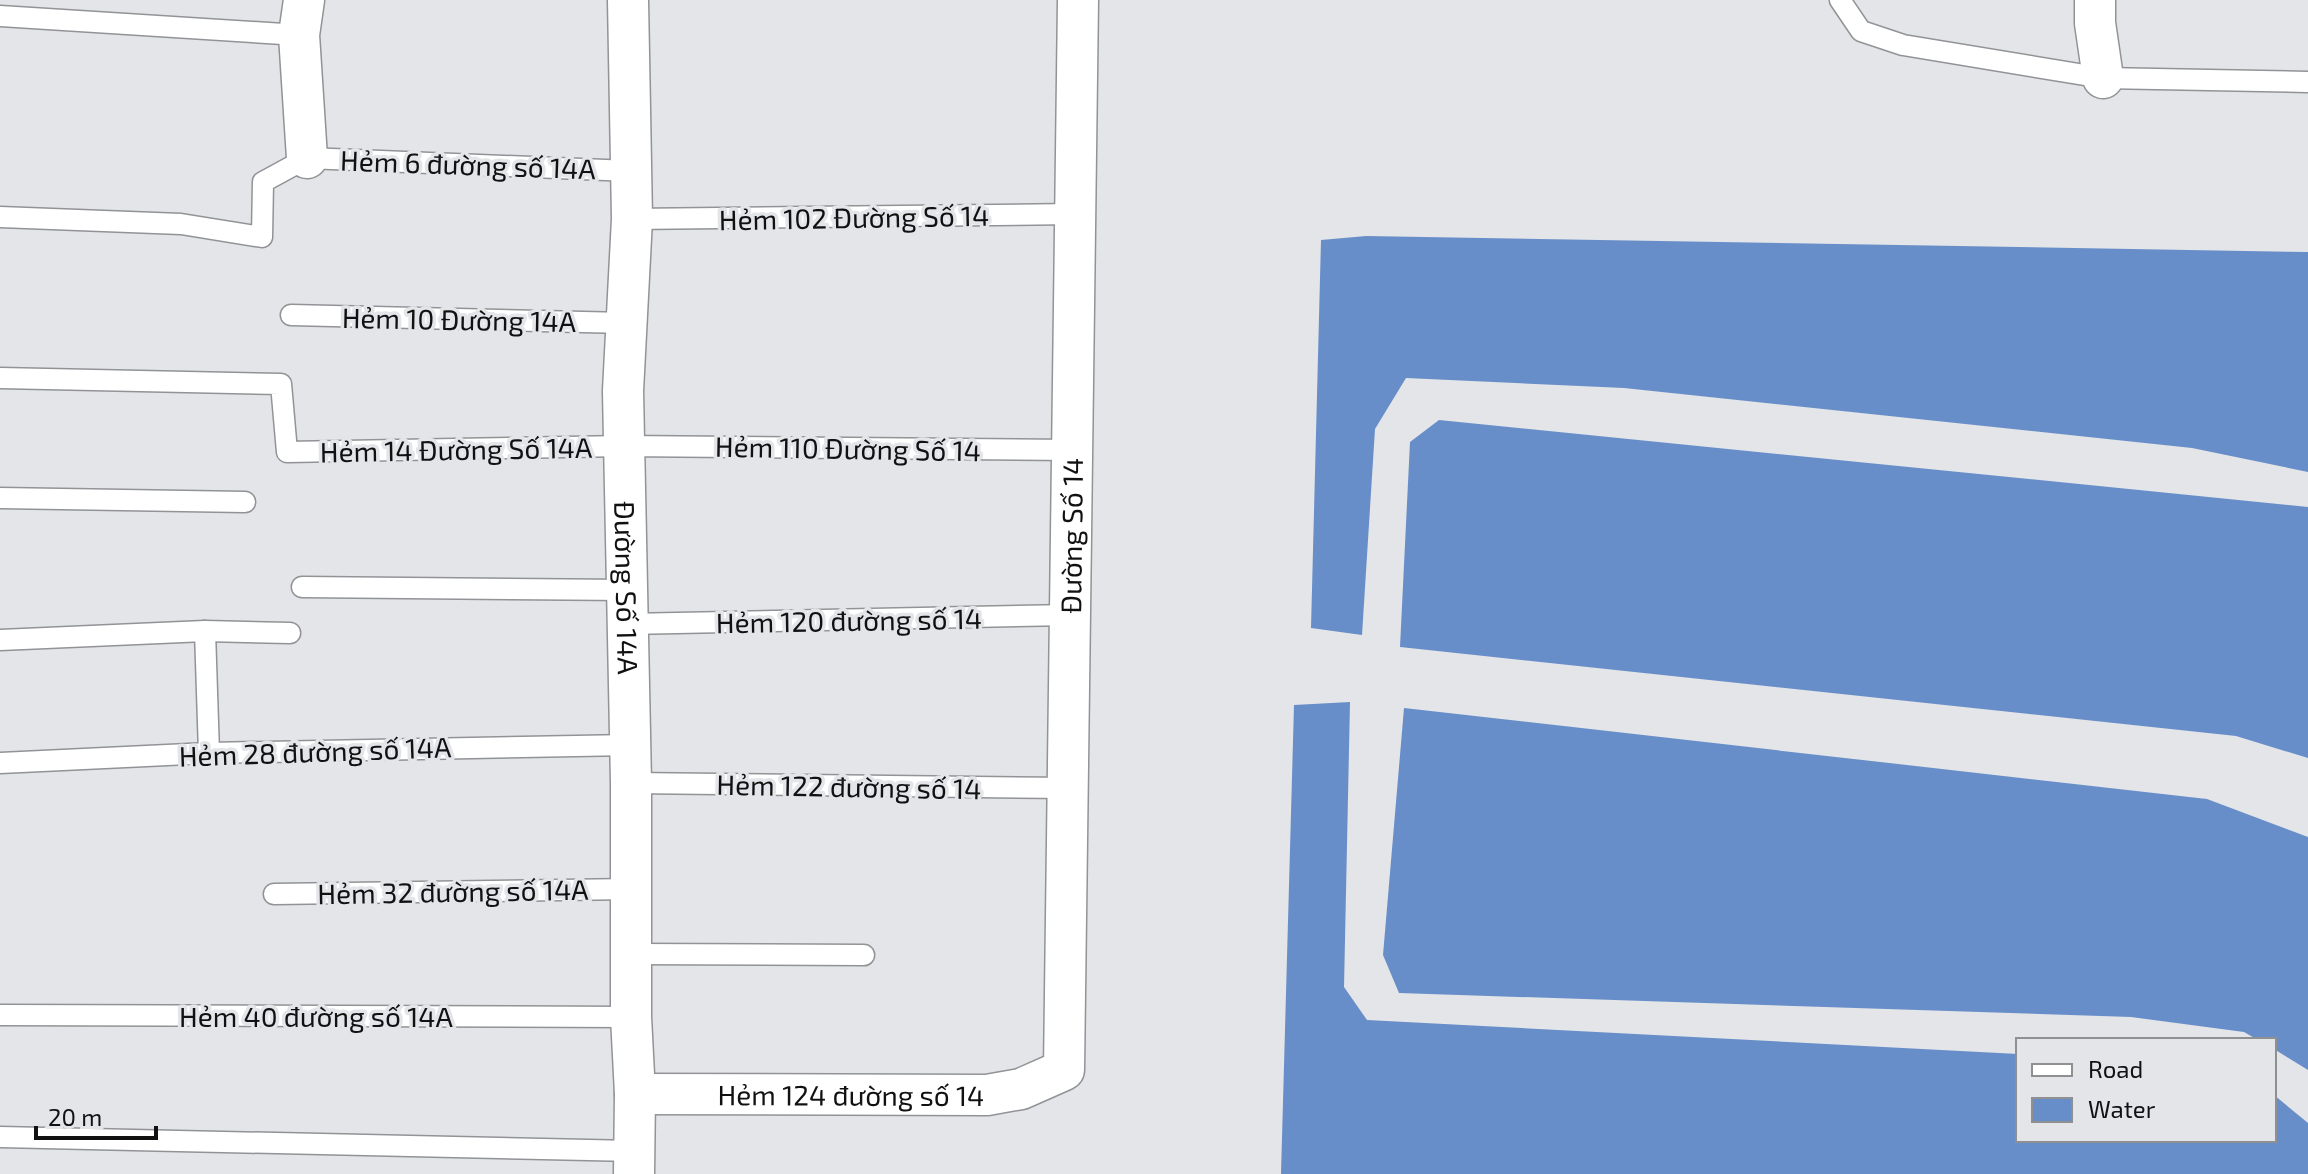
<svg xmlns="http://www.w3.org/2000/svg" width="2308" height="1174" font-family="'Exo 2',sans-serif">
<rect width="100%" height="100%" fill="#e3e5e8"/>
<!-- water -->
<g fill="#688ec9">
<polygon points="1366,236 2308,252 2308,472 2192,448 1624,388 1406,378 1375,429 1362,635 1311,628 1321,240"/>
<polygon points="1439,420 2308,507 2308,758 2236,736 1400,647 1410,442"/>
<polygon points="1350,702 1344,987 1367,1020 2018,1054 2018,1140 2274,1140 2274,1095 2308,1123 2308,1174 1281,1174 1294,705"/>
<polygon points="1404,708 2207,799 2308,837 2308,1070 2274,1049 2274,1040 2258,1040 2244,1032 2131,1017 1399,993 1383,955"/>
</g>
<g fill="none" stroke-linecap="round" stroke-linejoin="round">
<!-- lane casing -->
<g stroke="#919396" stroke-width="23">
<g id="lane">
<polyline points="1840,0 1861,31 1903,45 2103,78 2308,82"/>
<polyline points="0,16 299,35"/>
<polyline points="0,217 181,224 262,237 263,182 307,158 630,171"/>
<polyline points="632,219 1075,214"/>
<polyline points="291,315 626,323"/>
<polyline points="0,378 281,384 287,452 624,446 1072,450"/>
<polyline points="0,498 245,502"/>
<polyline points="302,587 627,590"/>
<polyline points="627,624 1070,615"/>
<polyline points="205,631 209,753"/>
<polyline points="0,640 205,631 290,633"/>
<polyline points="0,763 209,753 630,745"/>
<polyline points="631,783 1068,788"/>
<polyline points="274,894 632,889"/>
<polyline points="632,954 864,955"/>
<polyline points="0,1015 631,1017"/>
<polyline points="0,1137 634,1151"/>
</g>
</g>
<!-- street casing -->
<g stroke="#919396" stroke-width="43">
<g id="street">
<polyline points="304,0 299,35 307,158"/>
<path id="s1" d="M628 0 632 219 623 391 631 783V1017L635 1094 634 1174"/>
<polyline points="2095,0 2095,23 2103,78"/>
<path id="s2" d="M635 1094 987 1095 1021 1089 1064 1070 1078 0"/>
</g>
</g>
<!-- lane -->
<use href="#lane" stroke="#fff" stroke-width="20"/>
<!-- street -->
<use href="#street" stroke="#fff" stroke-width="40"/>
</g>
<g text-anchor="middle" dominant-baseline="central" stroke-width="7" stroke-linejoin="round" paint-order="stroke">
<!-- street labels -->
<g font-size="28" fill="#111112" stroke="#e3e5e8">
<text transform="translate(468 164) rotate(2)">Hẻm 6 đường số 14A</text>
<text transform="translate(854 217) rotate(-1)">Hẻm 102 Đường Số 14</text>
<text transform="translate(459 319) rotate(1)">Hẻm 10 Đường 14A</text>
<text transform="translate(848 448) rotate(1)">Hẻm 110 Đường Số 14</text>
<text transform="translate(456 449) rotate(-1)">Hẻm 14 Đường Số 14A</text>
<text stroke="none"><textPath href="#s2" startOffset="968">Đường Số 14</textPath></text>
<text stroke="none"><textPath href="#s1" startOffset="588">Đường Số 14A</textPath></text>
<text transform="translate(849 620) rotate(-1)">Hẻm 120 đường số 14</text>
<text transform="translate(315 751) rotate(-2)">Hẻm 28 đường số 14A</text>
<text transform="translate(849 786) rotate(1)">Hẻm 122 đường số 14</text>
<text transform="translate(453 891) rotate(-1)">Hẻm 32 đường số 14A</text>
<text x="316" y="1016">Hẻm 40 đường số 14A</text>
<text stroke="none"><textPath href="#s2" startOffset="216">Hẻm 124 đường số 14</textPath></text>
</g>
</g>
<!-- legend -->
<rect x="2016" y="1038" width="260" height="104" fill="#e3e5e8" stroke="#8f9092" stroke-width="2"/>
<rect x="2032" y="1064" width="40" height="12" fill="#ffffff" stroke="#8f9092" stroke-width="2"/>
<text x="2088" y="1078" font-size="24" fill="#111112">Road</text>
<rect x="2032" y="1098" width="40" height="24" fill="#688ec9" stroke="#8f9092" stroke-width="2"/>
<text x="2088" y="1118" font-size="24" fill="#111112">Water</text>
<!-- scale -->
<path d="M36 1126v12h120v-12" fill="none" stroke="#111112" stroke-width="4"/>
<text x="48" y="1126" font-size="24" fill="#111112" stroke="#e3e5e8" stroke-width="6" paint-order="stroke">20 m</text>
</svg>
